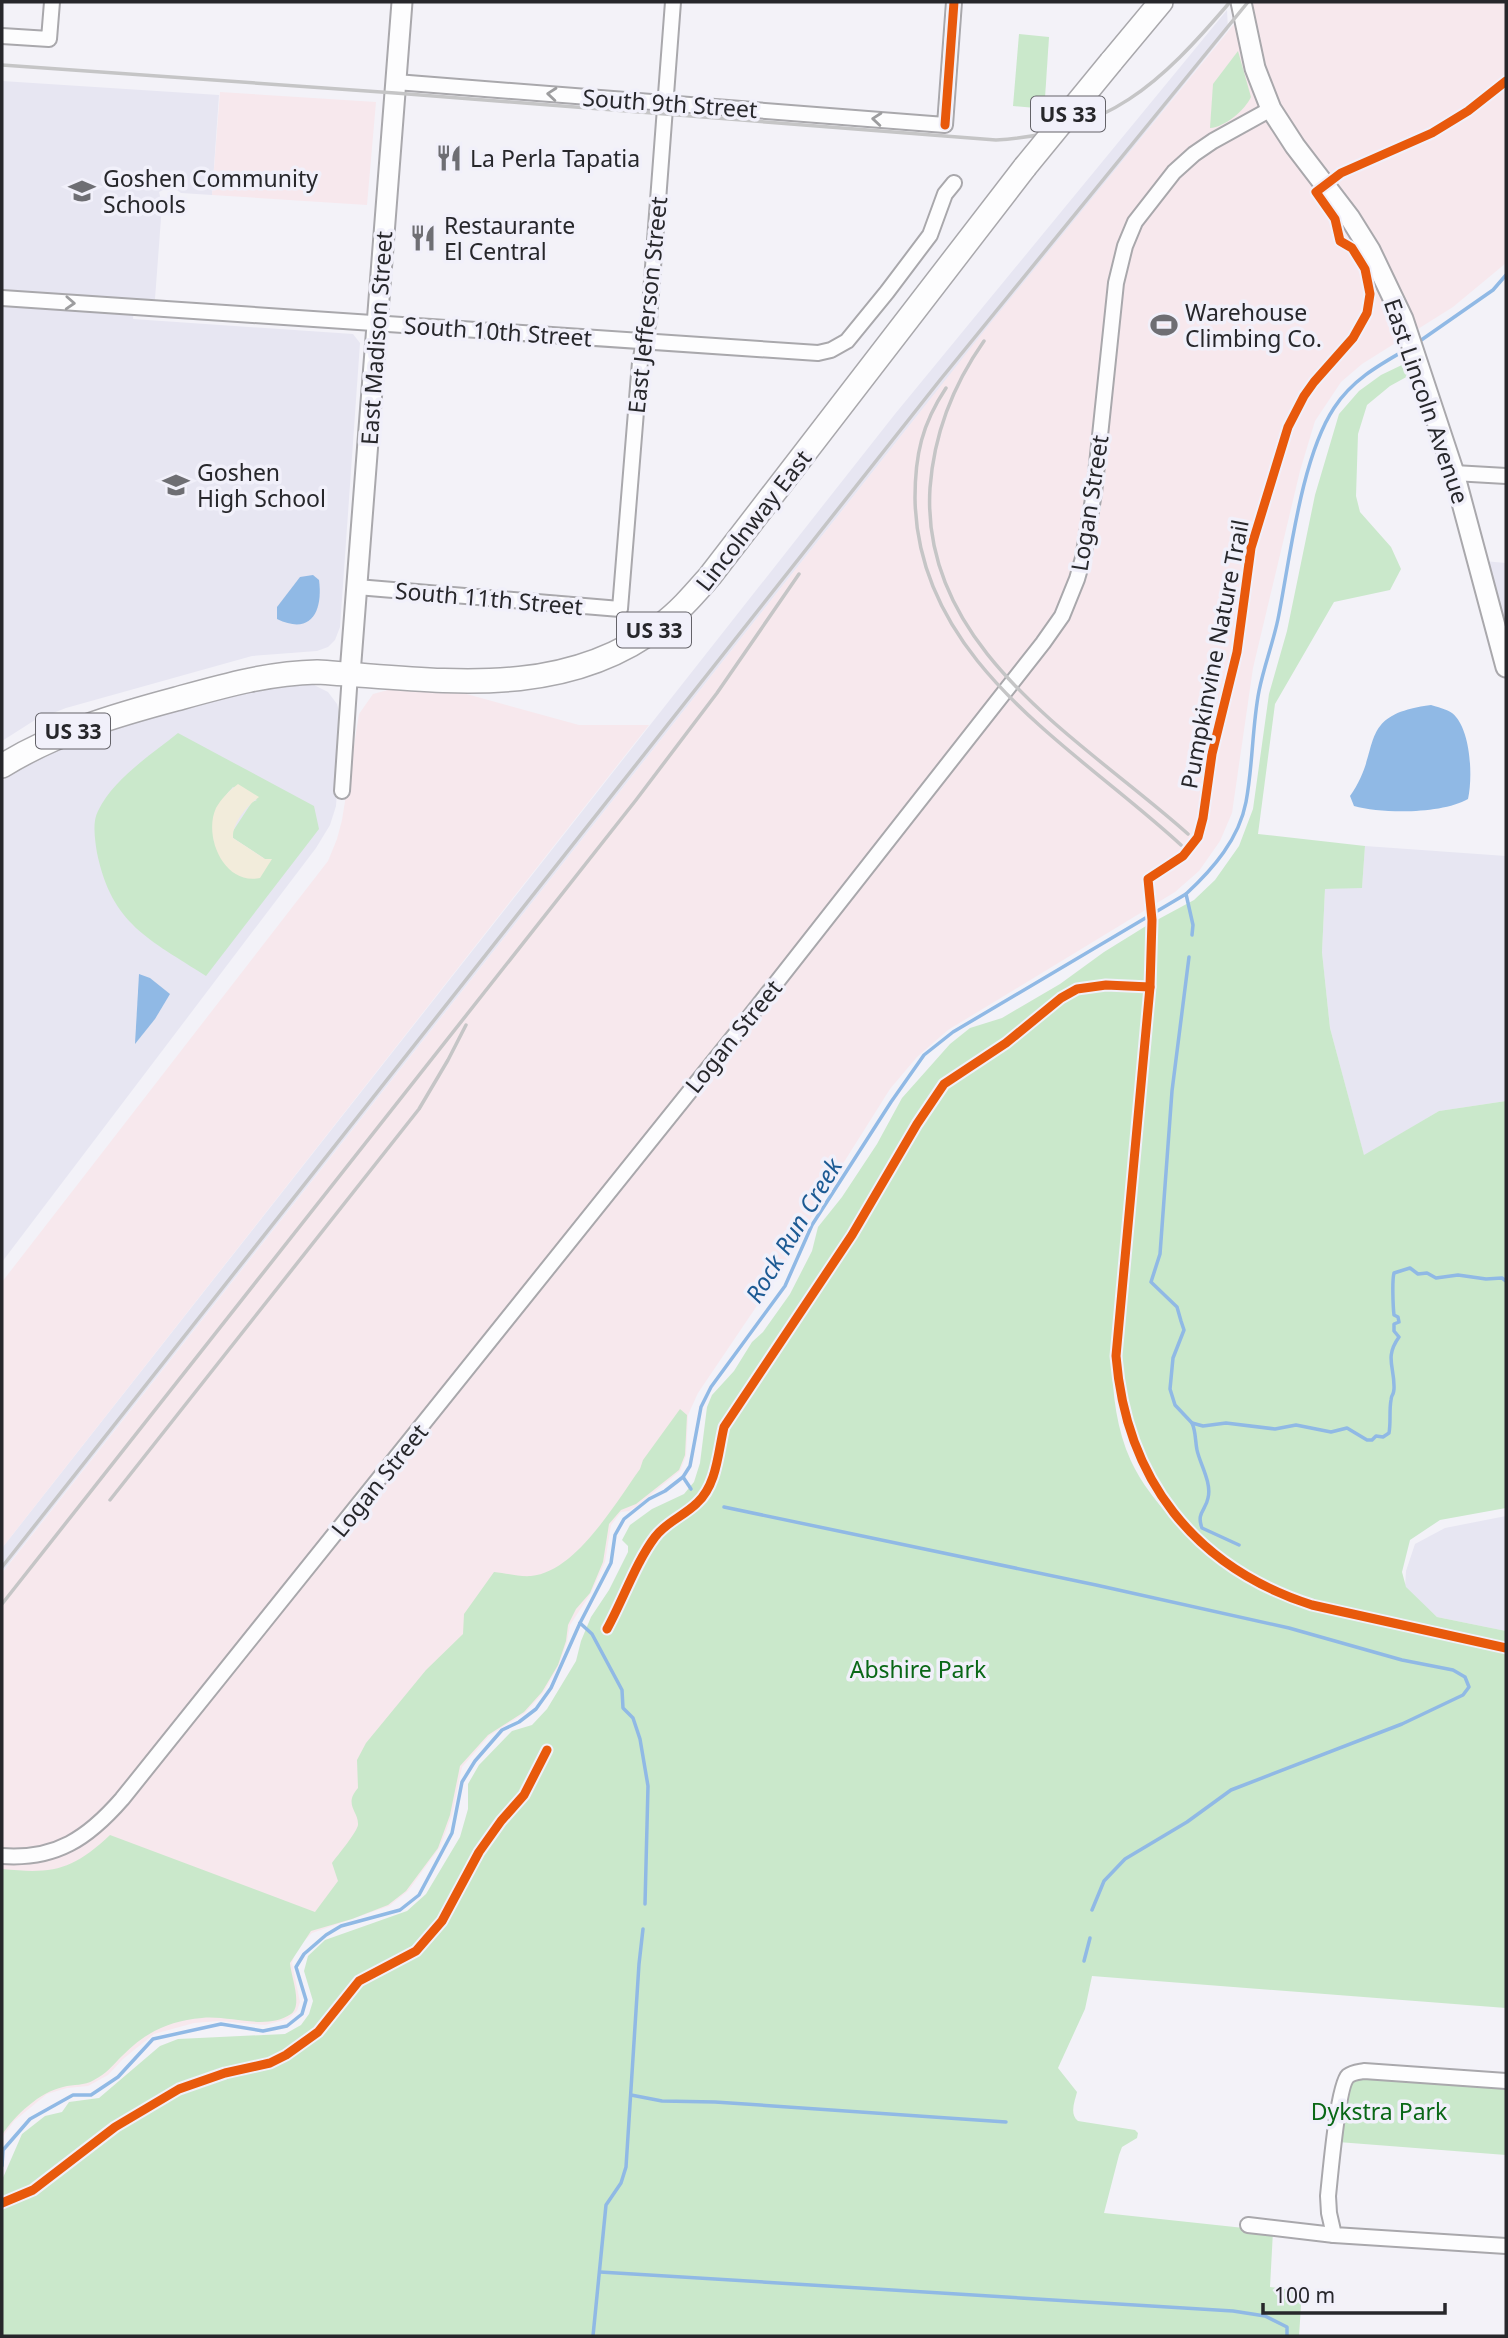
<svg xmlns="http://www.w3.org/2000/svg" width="1508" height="2338" font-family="'Noto Sans',sans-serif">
<rect width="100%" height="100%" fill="#f3f2f8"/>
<!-- built -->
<g fill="#e7e6f2">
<polygon points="1227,10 1228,30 909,426 2,1572 2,1548 895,414"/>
<polygon points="2,81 219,95 212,195 181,193 171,186 159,192 162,205 155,299 135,299 133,319 353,334 360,343 340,627 335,640 328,647 317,651 252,656 66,708 35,720 2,741"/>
<polygon points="1484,561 1506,563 1506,648"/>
<polygon points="308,682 328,692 337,704 342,723 336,806 330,825 316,848 2,1262 2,781 44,753 79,739 241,692"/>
<polygon points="1365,846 1506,856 1506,1101 1439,1111 1364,1156 1330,1028 1322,952 1325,889 1362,887"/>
<polygon points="1506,1516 1506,1631 1437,1617 1405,1587 1406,1571 1415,1544 1445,1528"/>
</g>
<!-- industrial -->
<g fill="#f7e8ed">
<polygon points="1252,2 1506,2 1506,263 1453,307 1362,364 1341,382 1315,421 1300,471 1253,668 1232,813 1220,841 1199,871 1175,892 948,1030 917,1057 890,1089 827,1189 785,1264 698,1393 688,1415 686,1456 680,1471 637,1506 629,1511 621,1512 611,1525 605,1562 591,1593 570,1625 567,1642 559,1665 543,1693 525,1713 489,1736 462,1767 452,1815 440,1847 408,1891 389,1906 312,1933 297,1948 292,1963 300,2002 297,2011 288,2019 265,2025 219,2021 194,2023 154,2034 123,2059 108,2075 88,2086 67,2088 47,2094 14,2121 2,2138 2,1573 988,326"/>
<polygon points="220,92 376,102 367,205 212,195"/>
<polygon points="395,688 452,690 579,725 649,725 2,1548 2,1282 328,861 337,839 342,820 359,714 373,694"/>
</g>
<!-- green -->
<g fill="#cae8cb" fill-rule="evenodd">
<polygon points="1019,34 1049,37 1045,98 1036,108 1013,106"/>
<path d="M1238 51 1251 97C1245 110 1225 127 1210 128L1213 84Z"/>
<polygon points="1406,363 1410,375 1390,386 1367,405 1358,434 1356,496 1360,512 1391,547 1401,569 1390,590 1334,602 1275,704 1258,834 1365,846 1362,888 1325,889 1322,952 1330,1028 1364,1155 1439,1111 1506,1101 1506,1508 1440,1520 1410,1540 1402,1572 1406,1587 1437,1617 1506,1631 1506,1644 1313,1601 1279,1589 1243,1571 1199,1536 1171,1504 1142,1454 1127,1401 1121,1363 1156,949 1155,921 1194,900 1215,880 1239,846 1253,809 1269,694 1287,631 1315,495 1339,414 1359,391 1381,375"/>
<path d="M178 733 314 806 319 829 206 976C149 939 112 925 97 853 95 840 92 822 98 811 114 778 151 755 178 733ZM233 787 257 800 252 802 233 831V838L265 859 214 841C211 817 217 804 233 787Z"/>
<path d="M1146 926C1148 1021 1136 1116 1126 1211 1118 1289 1097 1386 1131 1461 1153 1509 1214 1565 1261 1589 1293 1606 1331 1612 1367 1620 1413 1630 1460 1640 1506 1651V2008L1092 1976 1085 2009 1058 2068 1077 2092C1075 2101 1069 2114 1078 2121L1135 2130 1138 2133 1137 2138 1122 2147 1119 2155 1104 2213 1273 2231 1270 2287 1302 2291 1299 2336H2V2180L22 2134 45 2116 62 2112 69 2102 99 2098 160 2046 178 2039 285 2034 301 2025 309 2014 313 2001 304 1971 308 1956 325 1940 407 1911 426 1894 460 1837 468 1809V1784L479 1765 512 1731 532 1725 547 1709 576 1661 581 1641 591 1617 609 1590 628 1552V1546L622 1540 630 1525 652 1509 684 1494 694 1482 700 1463 707 1407 712 1395 734 1371 752 1342 763 1332 790 1294 812 1251 818 1227 842 1197 877 1144 902 1098 950 1044 970 1028 1002 1018 1060 984 1104 952Z"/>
<path d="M680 1409 687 1415 685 1455 679 1470 636 1504 621 1510 609 1524 603 1562 590 1593 576 1609 568 1625 566 1641 558 1665 542 1692 524 1712 488 1735 460 1766 450 1815 438 1848 406 1891 388 1905 352 1919 311 1931 290 1963C291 1977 303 2005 291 2014 266 2031 230 2015 202 2018 168 2021 146 2032 122 2056 113 2065 106 2074 94 2080 84 2086 74 2084 63 2087 40 2092 15 2115 2 2135V1869C52 1874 72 1871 110 1835L315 1912 338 1881 332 1863C338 1855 357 1832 358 1825 359 1811 343 1805 358 1788L357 1760 366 1743 426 1670 463 1634 464 1614 494 1572C506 1573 519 1577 531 1576 576 1572 616 1502 640 1469L643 1460Z"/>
<polygon points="1355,2076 1506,2087 1506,2155 1338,2142 1347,2086"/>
</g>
<!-- sand -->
<path fill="#f2ecdb" d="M238 784 259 797C248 805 232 823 233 838L265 859H272L260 878C224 886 203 836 216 808 221 799 230 790 238 784Z"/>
<!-- water -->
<g fill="#90b9e5">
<path d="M313 575 319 580C323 610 312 636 277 619V607L300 577Z"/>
<path d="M1431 705C1437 707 1446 709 1452 713 1471 728 1473 777 1468 799 1442 814 1383 814 1354 806L1350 796C1384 748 1354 715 1431 705Z"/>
<polygon points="139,974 150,978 170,994 155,1019 135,1044"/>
</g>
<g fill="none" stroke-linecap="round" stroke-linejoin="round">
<!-- stream -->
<g stroke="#90b9e5" stroke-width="3.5">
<polyline points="1417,343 1493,290 1506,275"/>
<polyline points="1186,894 1193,925 1192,935"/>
<path d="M1189 957 1172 1091 1160 1254 1151 1282 1177 1307 1181 1321 1184 1330 1173 1358 1170 1389 1175 1405 1192 1423 1203 1426 1226 1423 1275 1429 1296 1425 1331 1432 1347 1428 1367 1440H1372L1376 1436 1383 1437 1389 1433C1391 1422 1389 1411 1391 1400 1392 1392 1393 1398 1394 1389 1395 1367 1384 1358 1399 1337L1394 1331V1324L1399 1322 1398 1317 1394 1315C1393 1307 1392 1280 1394 1273L1410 1268 1418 1274 1427 1273 1436 1278 1458 1275 1486 1279 1502 1278 1506 1281"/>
<path d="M1192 1423C1196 1432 1195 1440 1197 1450 1200 1464 1212 1483 1208 1498 1206 1510 1196 1513 1202 1528L1239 1545"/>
<polyline points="683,1477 691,1489"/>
<polyline points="724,1507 1096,1585 1289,1628 1402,1660 1453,1670 1465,1677 1469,1687 1463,1695 1402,1724 1231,1790 1187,1822 1125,1859 1104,1881 1092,1910"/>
<polyline points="580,1623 592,1634 622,1690 623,1708 633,1718 640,1739 648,1786 645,1904"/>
<polyline points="1084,1961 1090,1938"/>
<polyline points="631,2095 662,2101 715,2102 1006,2122"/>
<path d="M2 2166 3 2150 30 2119 73 2095H91L118 2077 153 2039 221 2024 263 2031 287 2026 302 2014 306 2000 296 1967 304 1954 326 1935 341 1926 400 1910 419 1895 452 1833 462 1782 475 1761 502 1730 519 1722 536 1709 551 1688 580 1623 611 1563 615 1535 624 1519 649 1499 665 1491 683 1477 690 1466 701 1407 711 1387 785 1286 812 1225 891 1102 924 1055 953 1032 1186 894C1213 869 1239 839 1246 802 1253 765 1252 727 1259 691 1264 666 1273 643 1278 619 1290 559 1301 458 1334 408 1352 380 1379 365 1407 349"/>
<polyline points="600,2272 1233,2311 1265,2316 1287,2327 1287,2336"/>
<polyline points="593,2336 606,2205 621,2183 626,2167 639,1964 643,1929"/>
</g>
<!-- minor casing -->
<g stroke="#a9a8ac" stroke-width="18">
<g id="minor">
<polyline points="2,36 49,39 52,2"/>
<polyline points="396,82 945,125 954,2"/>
<polyline points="2,298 818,353 831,350 847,341 887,292 930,235 945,194 954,183"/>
<polyline points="1454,473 1506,476"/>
<polyline points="357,587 620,609 640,362 649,320 673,2"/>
<polyline points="342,791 350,674"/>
<path d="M2 1856C56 1860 88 1838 122 1799L751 1015 1043 643 1062 616 1077 579 1083 558 1094 493 1116 283 1125 246 1135 222 1174 172 1194 154 1213 141 1271 109"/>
<path d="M1506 2081 1364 2071C1359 2072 1353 2072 1348 2076 1338 2085 1330 2177 1328 2196L1329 2213 1334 2235 1506 2246"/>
<polyline points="1248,2225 1334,2235"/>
</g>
</g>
<!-- secondary casing -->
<g stroke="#a9a8ac" stroke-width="23">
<g id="secondary">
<polyline points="1241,2 1255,68 1271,109 1295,146 1350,218 1370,250 1403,319 1454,473 1506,667"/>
<polyline points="350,674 402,2"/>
</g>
</g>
<!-- trunk casing -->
<g stroke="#a9a8ac" stroke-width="26">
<g id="trunk">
<polyline points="1111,62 1161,2"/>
<path d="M2 766C55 733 116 715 176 699 223 686 268 673 317 672 434 679 560 703 661 625 680 611 695 593 710 576L1025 167"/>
</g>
</g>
<!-- minor -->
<use href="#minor" stroke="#fdfdfe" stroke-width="14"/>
<!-- secondary -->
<use href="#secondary" stroke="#fdfdfe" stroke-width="19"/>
<!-- trunk -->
<use href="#trunk" stroke="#fdfdfe" stroke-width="23"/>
<!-- rail -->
<g stroke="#c5c5c6" stroke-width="3.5">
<path d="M2 65 395 93 996 140C1109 133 1160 84 1230 2"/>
<path d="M984 341C953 385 934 434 930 488 920 650 1083 740 1188 834"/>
<path d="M946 388C922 424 915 455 915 498 917 662 1075 747 1181 845"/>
<polyline points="110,1500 419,1109 448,1060 466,1025"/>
<polyline points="2,1567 940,380 1248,2"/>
<polyline points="2,1604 636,800 717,693 799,574"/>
</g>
<!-- trunk-bridge casing -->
<g stroke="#a9a8ac" stroke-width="26" stroke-linecap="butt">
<polyline id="trunk-bridge" points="1025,167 1111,62"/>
</g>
<!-- trunk-bridge -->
<use href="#trunk-bridge" stroke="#fdfdfe" stroke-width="23"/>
<!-- cycleway casing -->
<g stroke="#f1f0fa" stroke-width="13">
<g id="cycleway">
<path d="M1506 81 1468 111 1432 133 1341 173 1316 192 1335 219 1340 241 1352 248 1365 269 1370 294 1367 313 1353 338 1314 382 1304 396 1288 427 1251 548 1237 652 1212 754 1203 818 1198 837 1183 856 1148 879 1152 920 1150 987 1116 1356C1126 1479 1194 1567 1312 1605L1506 1648"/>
<polyline points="945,125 954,2"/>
<path d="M607 1629C623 1600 636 1562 655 1537 666 1522 684 1516 697 1503 717 1485 718 1452 724 1427L852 1235 917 1124 944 1084 1006 1043 1061 998 1077 989 1106 985 1150 987"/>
<polyline points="2,2203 33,2190 115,2127 179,2089 225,2073 270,2063 286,2055 318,2032 359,1981 416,1951 442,1921 479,1852 501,1821 524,1795 547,1750"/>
</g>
</g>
<!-- cycleway -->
<use href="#cycleway" stroke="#e8590c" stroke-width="9"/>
</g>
<!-- one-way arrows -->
<defs><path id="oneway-chevron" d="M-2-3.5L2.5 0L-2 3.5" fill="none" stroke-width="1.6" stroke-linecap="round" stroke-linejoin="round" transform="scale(1.75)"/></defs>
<g stroke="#9d9d9f">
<use href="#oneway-chevron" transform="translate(552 94) rotate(-175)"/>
<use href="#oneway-chevron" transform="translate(877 119) rotate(-175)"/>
<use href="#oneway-chevron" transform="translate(70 303) rotate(3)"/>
</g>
<!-- icons -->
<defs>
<g id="restaurant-bare" transform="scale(2.1)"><path d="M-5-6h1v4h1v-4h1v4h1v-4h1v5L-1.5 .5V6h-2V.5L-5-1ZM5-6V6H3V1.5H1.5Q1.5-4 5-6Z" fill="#6e6e73" stroke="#f1f0fa" stroke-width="2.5" paint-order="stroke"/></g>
<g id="school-bare" transform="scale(2.1)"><path d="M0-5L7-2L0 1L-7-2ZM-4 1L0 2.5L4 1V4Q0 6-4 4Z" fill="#6e6e73" stroke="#f1f0fa" stroke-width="2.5" paint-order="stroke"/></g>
<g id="stadium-bare" transform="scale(2.1)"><path d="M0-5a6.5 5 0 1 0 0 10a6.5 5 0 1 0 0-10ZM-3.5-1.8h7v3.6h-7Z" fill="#6e6e73" stroke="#f1f0fa" stroke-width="2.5" paint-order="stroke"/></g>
</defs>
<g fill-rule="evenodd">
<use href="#restaurant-bare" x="449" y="158"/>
<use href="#school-bare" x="82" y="191"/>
<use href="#restaurant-bare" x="423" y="238"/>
<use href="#stadium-bare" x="1164" y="325"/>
<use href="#school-bare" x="176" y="485"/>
</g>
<g text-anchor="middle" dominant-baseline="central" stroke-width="7" stroke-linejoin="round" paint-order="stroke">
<!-- shield labels -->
<g fill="#f1f0fa" stroke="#646369" stroke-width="2">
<rect x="1031" y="96.5" width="74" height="35" rx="5"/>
<rect x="617" y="612.5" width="74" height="35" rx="5"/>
<rect x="36" y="713.5" width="74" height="35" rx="5"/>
</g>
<g font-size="21" font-weight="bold" fill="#27272b">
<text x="1068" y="114">US 33</text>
<text x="654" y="630">US 33</text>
<text x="73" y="731">US 33</text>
</g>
<!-- street labels -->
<g font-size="23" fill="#27272b" stroke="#f1f0fa">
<text transform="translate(670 103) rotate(4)">South 9th Street</text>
<text transform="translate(647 305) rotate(-84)">East Jefferson Street</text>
<text transform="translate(498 331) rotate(4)">South 10th Street</text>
<text transform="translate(376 338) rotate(-86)">East Madison Street</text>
<text transform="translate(1427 401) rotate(71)">East Lincoln Avenue</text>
<text transform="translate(1089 503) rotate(-81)">Logan Street</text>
<text transform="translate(753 520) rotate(-52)">Lincolnway East</text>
<text transform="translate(489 598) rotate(5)">South 11th Street</text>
<text transform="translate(1214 654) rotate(-79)">Pumpkinvine Nature Trail</text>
<text transform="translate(733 1036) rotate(-51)">Logan Street</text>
<text transform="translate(379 1480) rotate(-51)">Logan Street</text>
</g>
<!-- poi labels -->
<g font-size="23" fill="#27272b" stroke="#f1f0fa" text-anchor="start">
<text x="470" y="158">La Perla Tapatia</text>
<text x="103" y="178">Goshen Community<tspan x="103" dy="26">Schools</tspan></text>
<text x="444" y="225">Restaurante<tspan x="444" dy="26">El Central</tspan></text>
<text x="1185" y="312">Warehouse<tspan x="1185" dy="26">Climbing Co.</tspan></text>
<text x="197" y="472">Goshen<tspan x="197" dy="26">High School</tspan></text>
</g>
<!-- park labels -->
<g font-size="23" fill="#0a6817" stroke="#f1f0fa">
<text x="918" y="1669">Abshire Park</text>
<text x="1379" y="2111">Dykstra Park</text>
</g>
<!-- water labels -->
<g font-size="24" font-style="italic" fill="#1c5a93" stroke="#f1f0fa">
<text transform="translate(793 1230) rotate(-59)">Rock Run Creek</text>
</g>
</g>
<!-- border -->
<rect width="1508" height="2338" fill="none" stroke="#27272b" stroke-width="7"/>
<!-- scale -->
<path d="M1263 2303v10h182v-10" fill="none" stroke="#27272b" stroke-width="3.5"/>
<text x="1274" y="2303" font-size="21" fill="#27272b" stroke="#f1f0fa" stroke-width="5" paint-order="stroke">100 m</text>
</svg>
